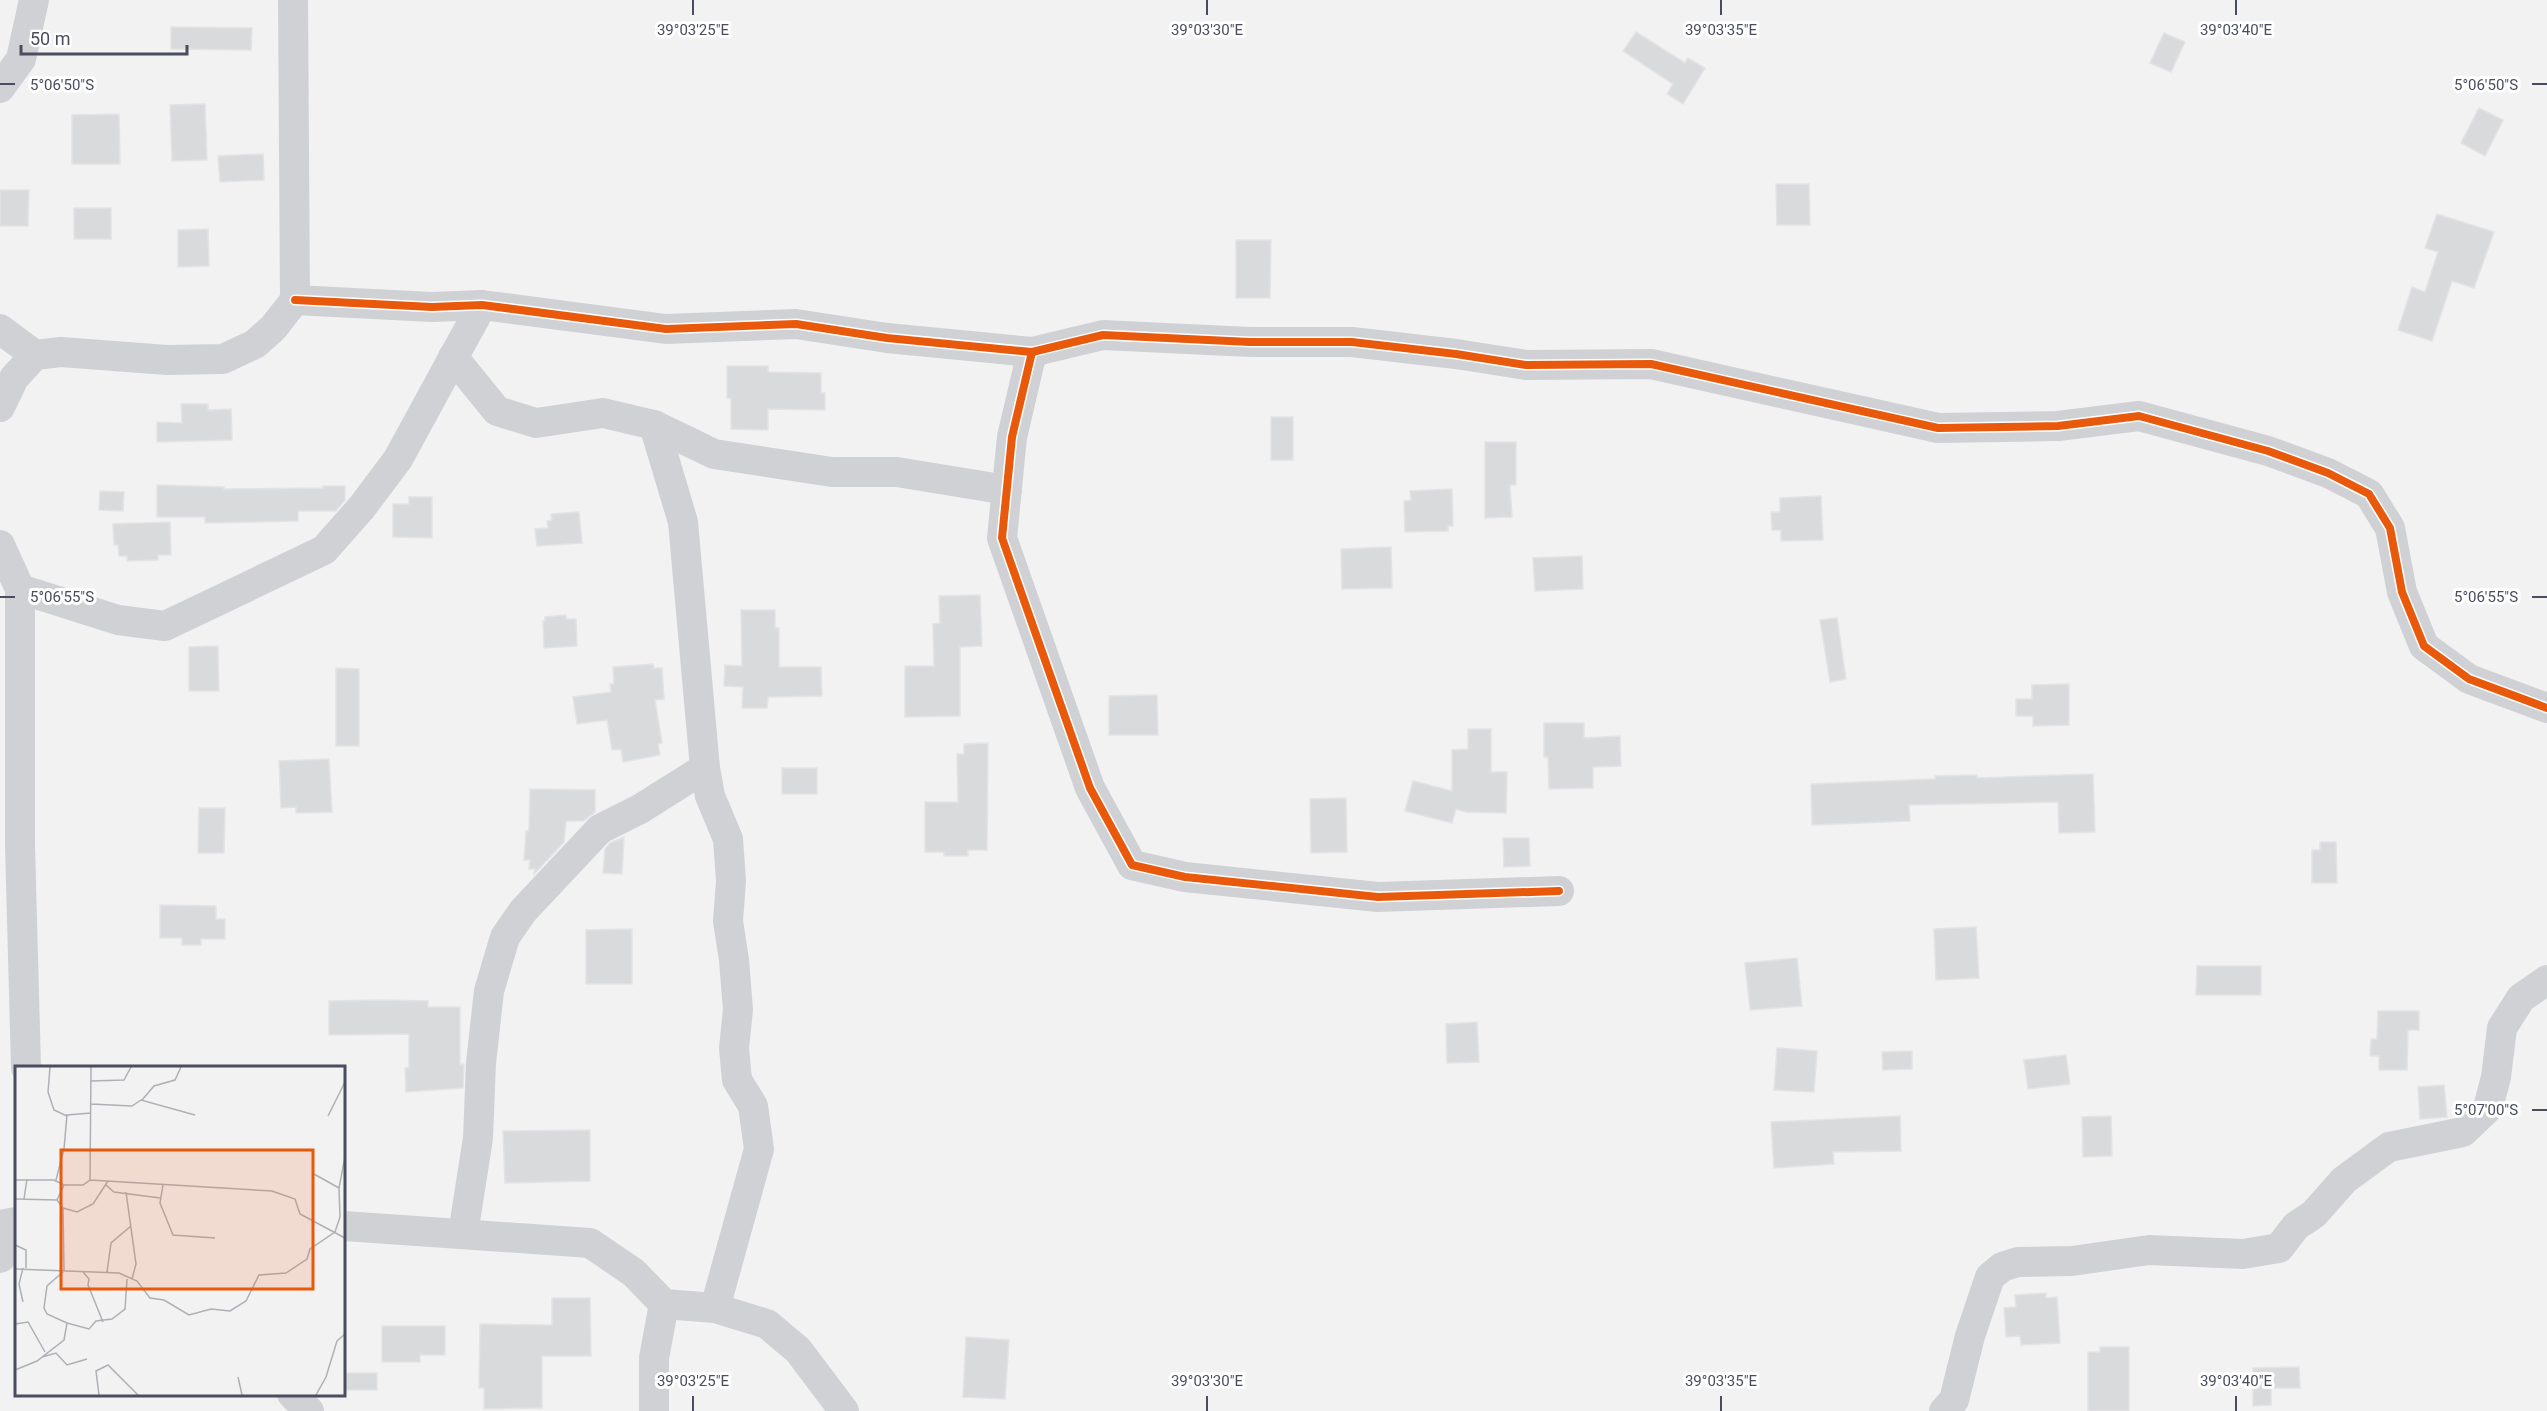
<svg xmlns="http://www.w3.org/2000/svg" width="2547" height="1411" font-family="Roboto,sans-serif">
<rect width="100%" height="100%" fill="#f2f2f2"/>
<!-- building -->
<g fill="#d9dadc" stroke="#e3e3e5" stroke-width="1.5">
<polygon points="171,27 252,28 251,50 171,49"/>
<polygon points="1636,32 1685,63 1688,58 1705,68 1683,104 1667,94 1673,84 1623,51"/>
<polygon points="2164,33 2185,42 2171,72 2150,63"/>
<polygon points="205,104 207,160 172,161 170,105"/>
<polygon points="2479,108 2503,120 2485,156 2461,143"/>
<polygon points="119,114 120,164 72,164 72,115"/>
<polygon points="263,154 264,180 220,182 218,156"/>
<polygon points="1776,184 1809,184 1810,225 1777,225"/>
<polygon points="0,190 29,190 28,226 0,226"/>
<rect x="74" y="208" width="37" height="31"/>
<polygon points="2437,214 2494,232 2474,288 2452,281 2432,341 2398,330 2412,287 2425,292 2438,252 2425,248"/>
<polygon points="208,229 209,266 178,267 178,230"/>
<polygon points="1236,240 1271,240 1270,298 1236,298"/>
<polygon points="727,366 768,366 768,372 821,373 821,393 825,393 825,410 768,409 768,430 731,429 731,398 727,398"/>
<polygon points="181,404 208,404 208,410 231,409 232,440 157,442 157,422 182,423"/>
<rect x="1271" y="417" width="22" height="43"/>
<polygon points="1485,442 1516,442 1516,485 1510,485 1512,517 1485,518"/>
<polygon points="157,485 224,487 224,489 324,488 323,486 345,486 345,500 336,511 298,511 298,521 205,523 205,517 157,517"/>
<polygon points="1452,489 1453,526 1448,526 1448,531 1405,532 1404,501 1411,500 1410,491"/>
<polygon points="100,491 124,492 123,511 99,510"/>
<polygon points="1821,496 1823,540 1781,541 1781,530 1772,530 1771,512 1780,512 1780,498"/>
<polygon points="409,497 432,497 432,538 393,537 393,504 409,504"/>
<polygon points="579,512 582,543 537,546 535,529 548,528 547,521 552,520 551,514"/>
<polygon points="170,522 171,555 158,555 158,560 127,561 127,556 119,556 118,545 114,545 113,524"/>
<polygon points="1391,547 1392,588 1342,589 1341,549"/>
<polygon points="1582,556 1583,589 1535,591 1533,558"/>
<polygon points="980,595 982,646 960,647 960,716 905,717 905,666 934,666 933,624 940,623 939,596"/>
<polygon points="741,610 775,610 775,628 779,628 779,667 821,667 822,696 768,697 767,708 742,708 743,687 724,686 725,665 742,666"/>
<polygon points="566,615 566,619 576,619 577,646 544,648 543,621 545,621 545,617"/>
<polygon points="1837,618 1846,679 1830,682 1820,620"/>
<polygon points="218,646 219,691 189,691 189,647"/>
<polygon points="653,664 654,668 662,668 664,699 655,700 662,743 658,744 660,755 623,762 621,749 612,750 607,720 577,724 573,697 611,692 610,684 614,684 613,667"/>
<polygon points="336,668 359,669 359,746 336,746"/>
<polygon points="2069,684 2069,725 2033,726 2033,716 2016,716 2016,699 2032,699 2032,685"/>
<polygon points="1157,695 1158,735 1109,735 1109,696"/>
<polygon points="1544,723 1584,723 1584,738 1620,736 1621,766 1593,767 1593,788 1549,789 1548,757 1544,757"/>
<polygon points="1468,729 1491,729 1491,772 1507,772 1506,813 1466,812 1456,809 1452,823 1405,811 1413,781 1452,791 1452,750 1468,749"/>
<polygon points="988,743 987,850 968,850 968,856 944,856 944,852 925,852 925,802 958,802 957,754 964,754 964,744"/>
<polygon points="329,759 332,812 296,813 296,807 281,808 279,761"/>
<rect x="782" y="768" width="35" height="26"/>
<polygon points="2093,774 2095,832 2059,833 2058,802 1909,805 1910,821 1812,825 1811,784 1935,779 1935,776 1977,775 1977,778"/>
<polygon points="530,789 595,790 595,812 583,821 566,821 564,842 534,874 535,869 529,869 530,860 524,860 526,831 529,831"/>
<polygon points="1346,798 1347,852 1311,853 1310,799"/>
<polygon points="199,808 225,808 224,853 198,853"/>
<polygon points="624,837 622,874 603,873 605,849 610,843"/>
<polygon points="1503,838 1529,838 1530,866 1504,867"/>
<polygon points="2320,842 2336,842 2337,883 2312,883 2312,850 2320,850"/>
<polygon points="160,905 216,906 216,919 225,919 225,939 201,939 201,945 182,945 182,938 160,938"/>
<polygon points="1976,927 1979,978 1936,980 1934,929"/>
<polygon points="632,929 632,984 586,984 586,930"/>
<polygon points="1797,958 1802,1006 1750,1010 1745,963"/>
<polygon points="2197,966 2261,966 2261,995 2196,995"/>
<polygon points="383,1000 428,1001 428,1007 460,1007 460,1065 464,1064 463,1088 406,1092 405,1068 409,1068 409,1034 329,1035 329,1001"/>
<polygon points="2378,1011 2419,1011 2419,1030 2408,1030 2407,1070 2379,1070 2379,1056 2370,1056 2371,1039 2377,1039"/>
<polygon points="1477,1022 1479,1062 1447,1063 1446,1024"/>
<polygon points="1777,1048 1817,1051 1814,1092 1774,1090"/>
<polygon points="1912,1051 1912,1069 1883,1070 1882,1052"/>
<polygon points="2066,1055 2070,1084 2028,1089 2024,1060"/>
<polygon points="2444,1085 2447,1117 2420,1119 2418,1087"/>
<polygon points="1900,1116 1901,1151 1833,1152 1834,1164 1774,1168 1771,1122"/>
<polygon points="2111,1116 2112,1156 2083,1157 2082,1117"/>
<polygon points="590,1130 590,1181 505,1183 503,1131"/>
<polygon points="2046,1293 2046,1298 2057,1297 2060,1343 2021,1345 2020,1336 2006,1337 2004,1308 2016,1307 2015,1295"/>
<polygon points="552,1298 590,1298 591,1356 542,1356 542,1408 484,1409 484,1388 479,1388 480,1324 552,1325"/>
<polygon points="382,1326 445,1326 445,1355 420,1355 420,1362 382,1362"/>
<polygon points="966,1337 1009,1340 1005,1399 963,1397"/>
<polygon points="2100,1347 2129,1347 2129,1411 2088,1411 2088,1352 2100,1352"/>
<polygon points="2299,1367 2300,1388 2271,1388 2271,1405 2253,1406 2253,1368"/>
<rect x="344" y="1373" width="33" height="17"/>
</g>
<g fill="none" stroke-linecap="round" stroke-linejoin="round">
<!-- minor -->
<g stroke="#d0d1d5" stroke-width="30">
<polyline points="0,88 21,59 34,0"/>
<polyline points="295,300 432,307 482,305 666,329 796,324 887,338 1032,352 1103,335 1250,342 1352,342 1456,354 1526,365 1651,364 1938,428 2058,426 2139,416 2268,451 2328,473 2369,494 2390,528 2402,592 2424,646 2469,679 2547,708"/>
<polyline points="0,329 35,355"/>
<polyline points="1032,352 1012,437 1002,538 1090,788 1132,865 1185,877 1378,897 1559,891"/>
<polyline points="453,357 497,411 536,423 603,413 654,425 714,454 832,472 897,472 1007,490"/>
<polyline points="0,407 14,378 35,355 61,352 167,360 223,359 255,344 273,328 295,300 293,0"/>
<polyline points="654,425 683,522 705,768 710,796 728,839 731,881 728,921 734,960 738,1010 734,1048 737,1080 753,1106 759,1149 715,1308"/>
<polyline points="0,545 20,589 20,845 26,1068"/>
<polyline points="20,589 118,620 165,626 324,550 362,507 398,459 482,305"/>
<polyline points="0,1225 16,1222"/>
<polyline points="344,1226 590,1243 634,1273 664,1304 715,1308 767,1324 798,1350 844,1411"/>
<polyline points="463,1234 478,1138 481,1063 489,991 505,937 523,911 600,829 640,809 705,768"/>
<polyline points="0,1258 16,1243"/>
<polyline points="292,1394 309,1411"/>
<polyline points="654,1411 654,1358 664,1304"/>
<polyline points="1944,1411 1954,1400 1970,1336 1990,1277 2002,1267 2018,1262 2072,1261 2149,1250 2243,1254 2279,1248 2296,1226 2314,1214 2344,1180 2389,1147 2463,1132 2488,1108 2496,1077 2502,1028 2521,998 2547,980"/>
</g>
<!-- cycleway casing -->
<g stroke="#fff" stroke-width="11">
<g id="cycleway">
<polyline points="295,300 432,307 482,305 666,329 796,324 887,338 1032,352 1103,335 1250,342 1352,342 1456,354 1526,365 1651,364 1938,428 2058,426 2139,416 2268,451 2328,473 2369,494 2390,528 2402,592 2424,646 2469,679 2547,708"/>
<polyline points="1032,352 1012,437 1002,538 1090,788 1132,865 1185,877 1378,897 1559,891"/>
</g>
</g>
<!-- cycleway -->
<use href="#cycleway" stroke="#e8590c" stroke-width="8"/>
</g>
<!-- ticks -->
<path fill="none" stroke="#494d5d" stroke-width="2" d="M693 0V15M1207 0V15M1721 0V15M2236 0V15M0 84H15M2532 84H2547M0 597H15M2532 597H2547M2532 1110H2547M693 1396V1411M1207 1396V1411M1721 1396V1411M2236 1396V1411"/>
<!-- overview -->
<g transform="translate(15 1066)">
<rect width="330" height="330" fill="#f2f2f2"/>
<path fill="none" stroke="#aeb0b6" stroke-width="1.5" d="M35 1 33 26 39 44 52 50M76 15 109 14 116 1M127 34 139 20 160 14 166 1M76 38 117 40 126 34 180 49M313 50 330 16M299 108 324 122M0 114H39L49 119M41 114 49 83 52 49 76 47M75 114 257 125 280 133 285 148 330 172M91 119 99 126 145 132M148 119 145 137 158 169 200 172M111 126 121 198 117 213M0 133 42 134 49 119H68L75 114 76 1M9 133 12 113M42 134 48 142 49 205M48 142 62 146 78 138 93 115M0 179 11 184V202M0 203 104 207 122 215 135 232 149 234 174 249 196 243 215 245 231 235 244 209 271 207 292 193 295 183 320 166 325 151 324 122 330 91M68 206 74 213 73 219 88 256M92 206 96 177 116 160M8 236 4 218 8 202M52 257 74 263 81 255 97 253 110 243 112 213M0 258 13 256 30 286M27 291 41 287 52 299 72 293M0 304 22 295 49 274 52 257 32 248 29 242 32 220 49 205M223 311 227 329M84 329 81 305 93 299 123 329M301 329 311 311 322 275 330 268"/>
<path fill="#e8590c" fill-opacity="0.15" stroke="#e8590c" stroke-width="3" d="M46 84H298V223H46Z"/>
<rect width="330" height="330" fill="none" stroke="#494d5d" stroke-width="3"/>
</g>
<g font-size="15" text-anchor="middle" fill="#494d5d" stroke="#fff" stroke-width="6" stroke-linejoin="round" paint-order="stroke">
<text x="693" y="35">39°03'25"E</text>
<text x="1207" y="35">39°03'30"E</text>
<text x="1721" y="35">39°03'35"E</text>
<text x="2236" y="35">39°03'40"E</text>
<text x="62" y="90">5°06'50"S</text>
<text x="2486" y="90">5°06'50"S</text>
<text x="62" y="602">5°06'55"S</text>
<text x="2486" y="602">5°06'55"S</text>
<text x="2486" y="1115">5°07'00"S</text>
<text x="693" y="1386">39°03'25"E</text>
<text x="1207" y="1386">39°03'30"E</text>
<text x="1721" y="1386">39°03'35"E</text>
<text x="2236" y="1386">39°03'40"E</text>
</g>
<!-- scale -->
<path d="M21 45v9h166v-9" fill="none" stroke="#494d5d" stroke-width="3"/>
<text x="30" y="45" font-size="18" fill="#494d5d" stroke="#ffffff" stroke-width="4.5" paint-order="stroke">50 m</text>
</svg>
